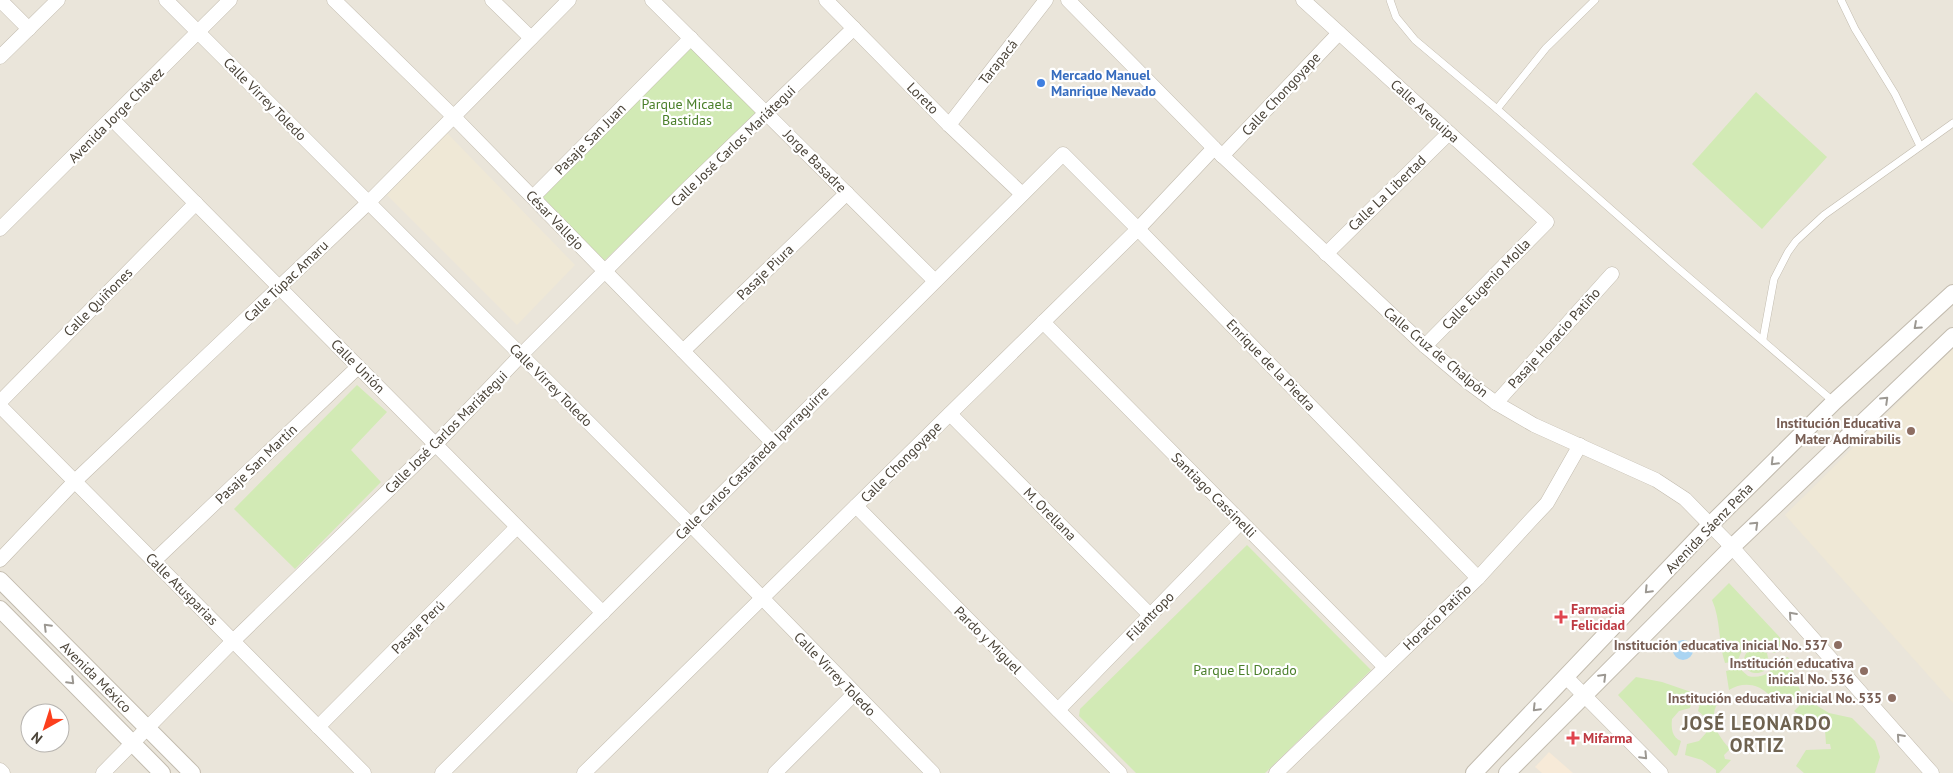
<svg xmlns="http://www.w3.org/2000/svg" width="1953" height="773" font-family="'PT Sans',sans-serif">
<rect width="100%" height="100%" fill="#f6f3ec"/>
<!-- residential -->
<path fill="#eae5da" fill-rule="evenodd" d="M0 0H1953V773H0ZM30 713H60V743H30Z"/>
<!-- commercial -->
<polygon fill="#f7ead8" points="1549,752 1573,773 1542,773 1535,767"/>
<!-- education -->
<g fill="#efe8d6">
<polygon points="446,132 575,265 517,325 387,195"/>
<polygon points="1953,348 1953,703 1785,515"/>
</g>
<!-- green -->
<g fill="#d2eab5">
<polygon points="688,44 756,112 604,261 539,194"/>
<polygon points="1756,92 1827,157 1762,229 1692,164"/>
<polygon points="357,385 387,412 351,450 381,482 295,569 234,509"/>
<polygon points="1247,545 1371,670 1265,773 1136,773 1079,716 1080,709"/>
<path d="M1729 583 1787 645V649L1773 653C1768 642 1754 638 1745 646 1741 650 1740 656 1738 661L1725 663C1718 642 1721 620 1712 600Z"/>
<path d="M1756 648 1767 653 1769 663 1764 671C1757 675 1749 673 1745 667L1753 663 1752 660 1744 661C1744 653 1749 649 1756 648Z"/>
<path d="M1788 657 1801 693 1788 705 1786 699 1782 697 1779 698 1776 703C1772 701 1771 697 1768 694 1757 683 1742 682 1729 690L1726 671 1739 668 1748 676C1760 679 1773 674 1775 661Z"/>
<path d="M1636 677 1662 682 1694 693 1690 708 1679 711 1672 719C1671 728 1672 738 1681 741L1677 755 1675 756 1618 695Z"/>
<path d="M1702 696 1718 702C1708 720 1717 735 1730 749L1724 755 1725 759 1731 760 1719 773H1716V770L1702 760 1685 755 1687 744 1699 741 1706 733 1705 717 1698 711Z"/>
<polygon points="1806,699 1829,713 1852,718 1875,741 1880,757 1875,773 1804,773 1796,766 1806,750 1831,749 1830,744 1826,744 1825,730 1829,730 1829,724 1803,727 1800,716 1794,711"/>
</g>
<!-- water -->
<circle fill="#a9d4f2" cx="1683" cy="650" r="10"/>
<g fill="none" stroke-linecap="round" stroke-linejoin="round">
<!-- service casing -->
<g stroke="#c2bbae" stroke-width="8">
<g id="service">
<polyline points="1390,0 1396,17 1415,40 1497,109 1673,264 1834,402"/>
<polyline points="1841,0 1855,29 1895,94 1920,146"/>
<polyline points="1497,109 1546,48 1595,0"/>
<polyline points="1763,339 1774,279 1788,252 1796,241 1824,215 1953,123"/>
</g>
</g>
<!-- minor casing -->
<g stroke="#c2bbae" stroke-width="15">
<g id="minor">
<polyline points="0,0 29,29"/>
<polyline points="166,0 691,525 933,773"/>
<polyline points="334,0 453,116 773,443"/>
<polyline points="492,0 531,38"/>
<polyline points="652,0 935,281"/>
<polyline points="826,0 949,125 1022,194"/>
<polyline points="1068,0 1214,148 1425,346 1469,383 1496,403 1534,425 1656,480 1685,499 1732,547 1932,773"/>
<polyline points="1303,0 1547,222 1425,346"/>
<polyline points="0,57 58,0"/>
<polyline points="112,119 603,613"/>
<polyline points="949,125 1046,0"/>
<polyline points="1222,156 1339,33"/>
<polyline points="533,197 691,38"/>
<polyline points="0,229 230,0"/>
<polyline points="1326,254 1449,133"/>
<polyline points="1043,322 1385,667"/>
<polyline points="683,351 847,193"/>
<polyline points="0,402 196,203"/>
<polyline points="1496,403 1612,274"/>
<polyline points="0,406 364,773"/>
<polyline points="950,414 1150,615"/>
<polyline points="856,506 1120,773"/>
<polyline points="0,560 75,481 368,203 569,0"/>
<polyline points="154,561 358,367"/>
<polyline points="1566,677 1661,773"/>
<polyline points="1058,710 1241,522"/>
<polyline points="318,727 517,527"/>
<polyline points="0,770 3,773"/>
<polyline points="103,773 233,641 436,444 521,355 688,188 854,28"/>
<polyline points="442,773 1063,154 1138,229 1478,578"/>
<polyline points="584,773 1138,229 1214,148"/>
<polyline points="775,773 854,694"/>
<polyline points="1276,773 1478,578 1530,521 1547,503 1580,445"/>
</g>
</g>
<!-- tertiary casing -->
<g stroke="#c2bbae" stroke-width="18">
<g id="tertiary">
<polyline points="0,580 192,773"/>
<polyline points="0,609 162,773"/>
<polyline points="1474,773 1710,525 1834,402 1953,293"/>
<polyline points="1507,773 1732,547 1953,336"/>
</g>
</g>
<!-- service -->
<use href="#service" stroke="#fff" stroke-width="7"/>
<!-- minor -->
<use href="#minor" stroke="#fff" stroke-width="14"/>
<!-- tertiary -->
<use href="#tertiary" stroke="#fff" stroke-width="16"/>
</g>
<!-- one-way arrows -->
<defs><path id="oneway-chevron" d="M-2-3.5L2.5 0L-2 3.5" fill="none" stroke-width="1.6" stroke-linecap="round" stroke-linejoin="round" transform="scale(1.25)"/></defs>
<g stroke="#9c9892">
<use href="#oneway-chevron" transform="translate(1917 326) rotate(138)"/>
<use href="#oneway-chevron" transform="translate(1885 400) rotate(-44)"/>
<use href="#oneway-chevron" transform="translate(1774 462) rotate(135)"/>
<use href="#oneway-chevron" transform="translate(1755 525) rotate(-44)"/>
<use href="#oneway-chevron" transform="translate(1648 590) rotate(134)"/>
<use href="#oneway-chevron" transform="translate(1792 615) rotate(-132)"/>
<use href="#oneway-chevron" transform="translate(47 627) rotate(-135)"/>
<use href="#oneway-chevron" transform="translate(1603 677) rotate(-45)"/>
<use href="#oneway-chevron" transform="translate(71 681) rotate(45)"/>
<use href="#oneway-chevron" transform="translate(1536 708) rotate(134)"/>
<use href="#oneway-chevron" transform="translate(1900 737) rotate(-132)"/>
<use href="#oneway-chevron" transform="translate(1644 756) rotate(46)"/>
</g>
<!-- markers -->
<circle fill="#3f7fe0" stroke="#fff" stroke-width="2" cx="1041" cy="83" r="5"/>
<g fill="#8d6e63" stroke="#fff" stroke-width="2">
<circle cx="1911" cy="431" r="5"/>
<circle cx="1838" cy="645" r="5"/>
<circle cx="1864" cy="671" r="5"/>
<circle cx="1892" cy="698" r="5"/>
</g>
<g fill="#e0444e" stroke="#fff" stroke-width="2">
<path d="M1558.5 609.5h5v5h5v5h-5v5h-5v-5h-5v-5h5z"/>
<path d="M1570.5 730.5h5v5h5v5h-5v5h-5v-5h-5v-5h5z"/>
</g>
<g text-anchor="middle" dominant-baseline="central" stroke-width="4.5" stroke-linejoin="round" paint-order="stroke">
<!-- street labels -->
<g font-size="14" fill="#4b4439" stroke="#fff">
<text transform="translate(998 62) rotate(-52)">Tarapacá</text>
<text transform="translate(1281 94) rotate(-47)">Calle Chongoyape</text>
<text transform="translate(923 98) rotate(45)">Loreto</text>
<text transform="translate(265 99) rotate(45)">Calle Virrey Toledo</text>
<text transform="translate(1425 111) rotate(42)">Calle Arequipa</text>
<text transform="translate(116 115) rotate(-45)">Avenida Jorge Chávez</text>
<text transform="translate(590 139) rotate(-45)">Pasaje San Juan</text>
<text transform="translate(733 146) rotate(-44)">Calle José Carlos Mariátegui</text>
<text transform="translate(815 161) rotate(45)">Jorge Basadre</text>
<text transform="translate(1387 193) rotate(-44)">Calle La Libertad</text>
<text transform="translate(555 220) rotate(46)">César Vallejo</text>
<text transform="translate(765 272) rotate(-44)">Pasaje Piura</text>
<text transform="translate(286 281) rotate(-44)">Calle Túpac Amaru</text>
<text transform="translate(1486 284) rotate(-46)">Calle Eugenio Molla</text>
<text transform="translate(98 302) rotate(-45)">Calle Quiñones</text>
<text transform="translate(1554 338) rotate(-48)">Pasaje Horacio Patiño</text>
<text transform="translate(1436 352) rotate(40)">Calle Cruz de Chalpón</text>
<text transform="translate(1271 365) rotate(46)">Enrique de la Piedra</text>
<text transform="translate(358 366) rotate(45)">Calle Unión</text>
<text transform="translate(551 385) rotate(45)">Calle Virrey Toledo</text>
<text transform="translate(446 432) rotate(-45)">Calle José Carlos Mariátegui</text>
<text transform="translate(901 462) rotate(-45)">Calle Chongoyape</text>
<text transform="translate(752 463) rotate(-45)">Calle Carlos Castañeda Iparraguirre</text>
<text transform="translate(256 464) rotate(-44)">Pasaje San Martín</text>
<text transform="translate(1214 495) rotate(45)">Santiago Cassinelli</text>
<text transform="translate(1050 514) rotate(45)">M. Orellana</text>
<text transform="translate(1709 528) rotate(-46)">Avenida Sáenz Peña</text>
<text transform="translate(182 589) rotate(45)">Calle Atusparias</text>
<text transform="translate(1150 616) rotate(-46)">Filántropo</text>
<text transform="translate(1437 617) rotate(-44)">Horacio Patiño</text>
<text transform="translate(418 627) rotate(-45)">Pasaje Perú</text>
<text transform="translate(988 640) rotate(45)">Pardo y Miguel</text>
<text transform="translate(835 674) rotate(46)">Calle Virrey Toledo</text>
<text transform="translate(96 677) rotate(45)">Avenida México</text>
</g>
<!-- shop labels -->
<g font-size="14" font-weight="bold" fill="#366cbe" stroke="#fff" text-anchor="start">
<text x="1051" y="75">Mercado Manuel<tspan x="1051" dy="16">Manrique Nevado</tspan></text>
</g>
<!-- park labels -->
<g font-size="14" fill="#4a7f2a" stroke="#fff">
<text x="687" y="104">Parque Micaela<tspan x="687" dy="16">Bastidas</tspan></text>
<text x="1245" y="670">Parque El Dorado</text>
</g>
<!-- education labels -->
<g font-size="14" font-weight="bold" fill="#785e54" stroke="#fff" text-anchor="end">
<text x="1901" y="423">Institución Educativa<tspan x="1901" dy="16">Mater Admirabilis</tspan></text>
<text x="1828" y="645">Institución educativa inicial No. 537</text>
<text x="1854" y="663">Institución educativa<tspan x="1854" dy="16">inicial No. 536</tspan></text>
<text x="1882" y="698">Institución educativa inicial No. 535</text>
</g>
<!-- health labels -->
<g font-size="14" font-weight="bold" fill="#be3a42" stroke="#fff" text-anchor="start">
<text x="1571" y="609">Farmacia<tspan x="1571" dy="16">Felicidad</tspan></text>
<text x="1583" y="738">Mifarma</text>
</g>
<!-- district labels -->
<g font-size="19" font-weight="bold" letter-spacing="1" fill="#6e6250" stroke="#fff">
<text x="1757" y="723">JOSÉ LEONARDO<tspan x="1757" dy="22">ORTIZ</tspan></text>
</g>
</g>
<!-- north arrow -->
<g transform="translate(45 728) rotate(219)"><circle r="24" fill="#ffffff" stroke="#b7b4b0"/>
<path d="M0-4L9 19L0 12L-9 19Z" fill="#fc3f1d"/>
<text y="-8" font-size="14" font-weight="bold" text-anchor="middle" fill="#4b4439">N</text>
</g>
</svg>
